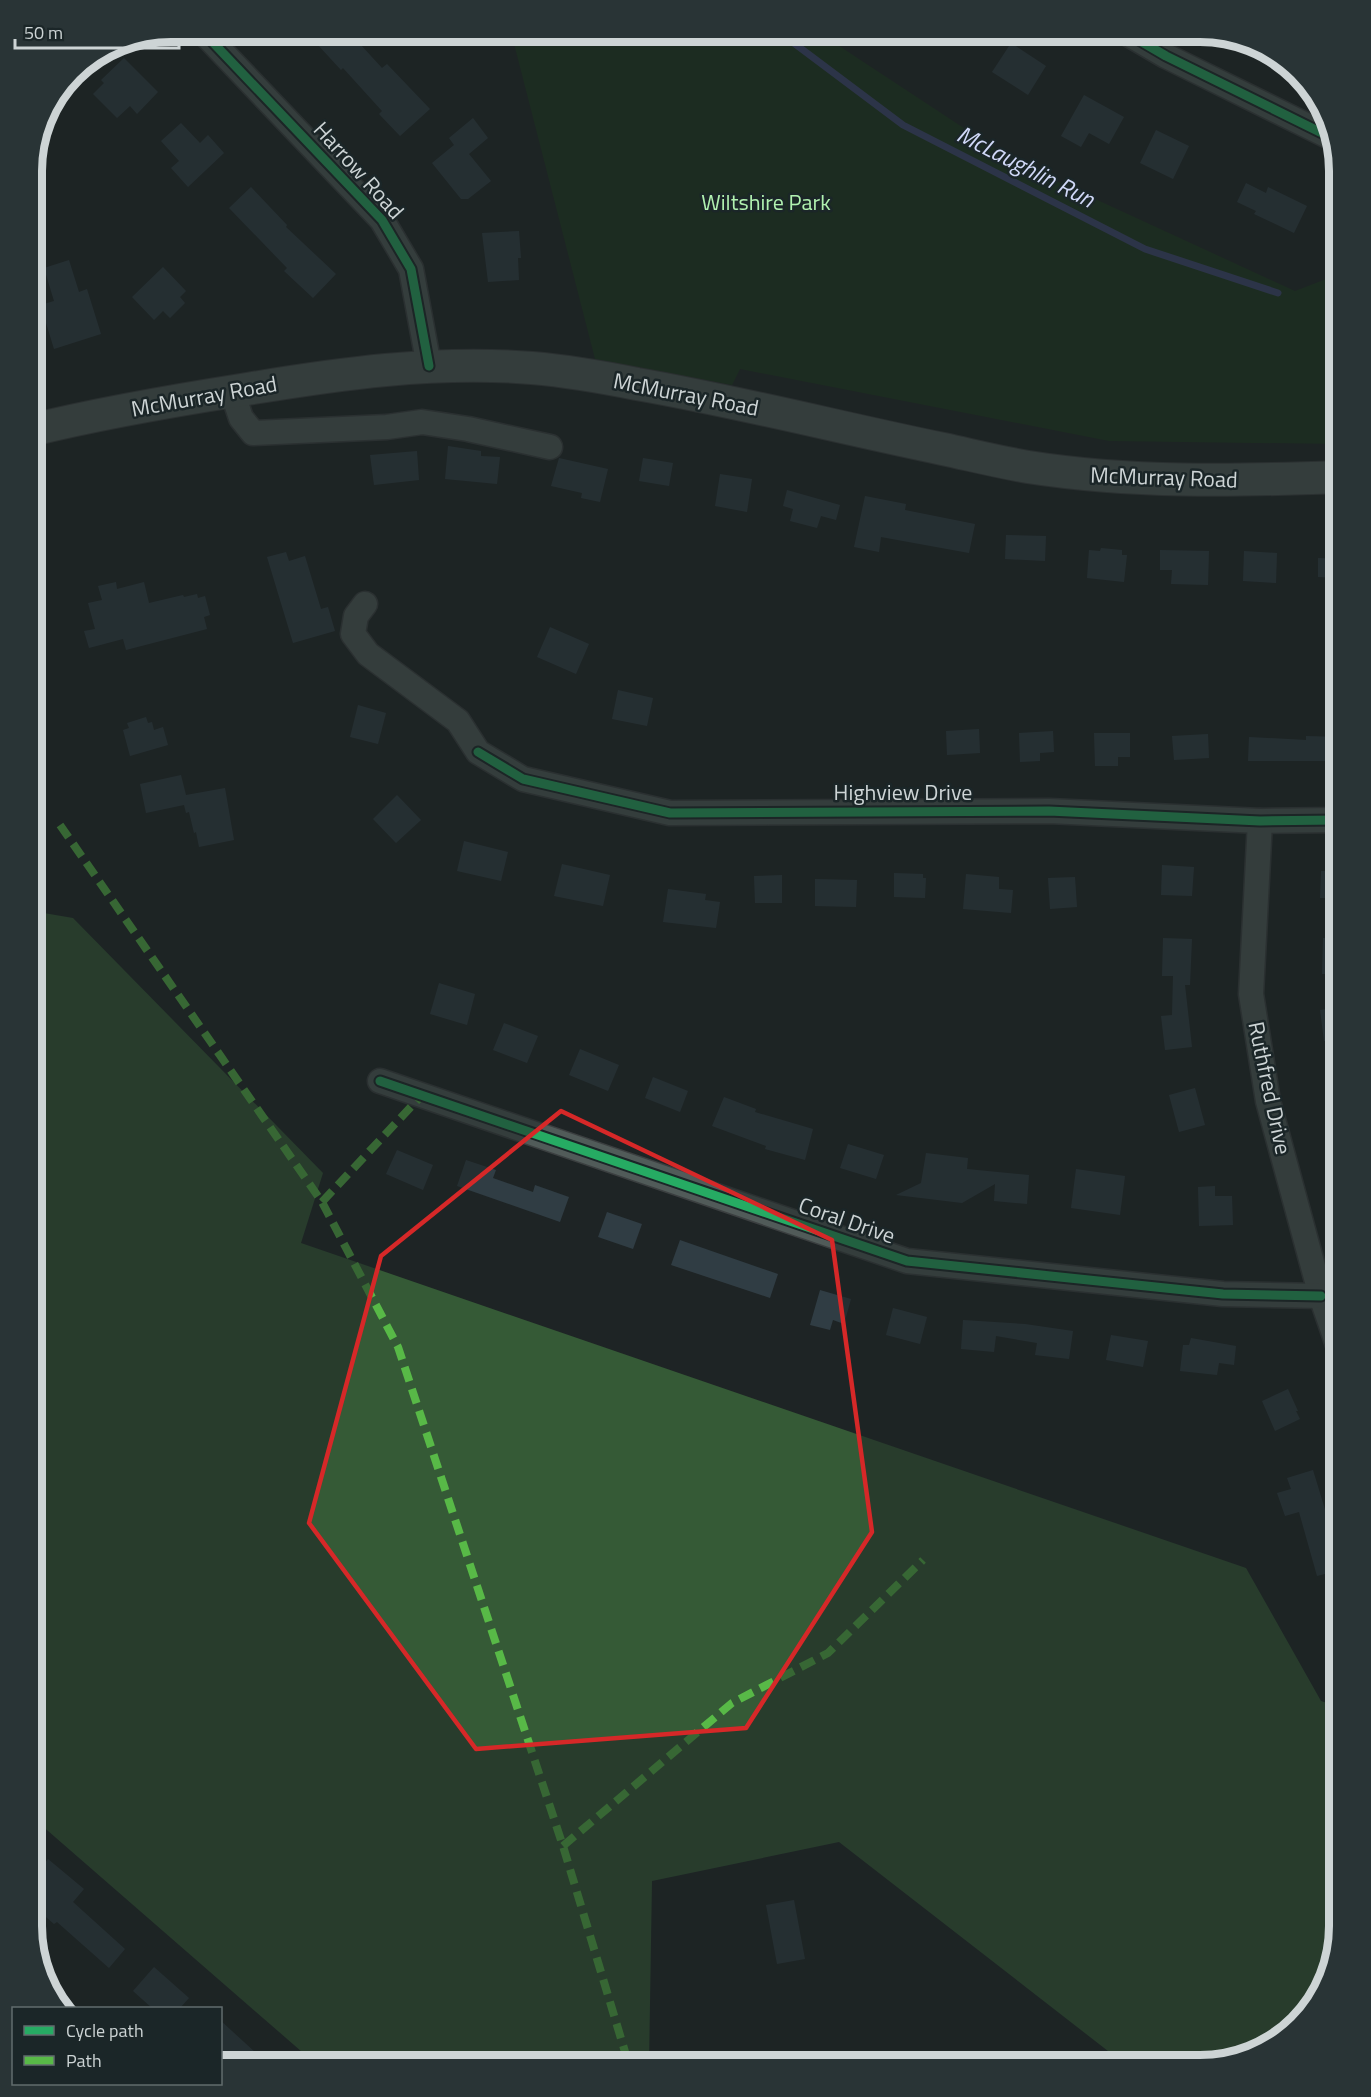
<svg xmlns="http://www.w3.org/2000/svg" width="1371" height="2097" font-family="'Titillium Web',sans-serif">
<rect width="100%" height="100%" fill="#1e2425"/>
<!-- green -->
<polygon fill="#1c361d" points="511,32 818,32 1017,163 1295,291 1339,274 1339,444 1109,441 740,369 732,385 595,359"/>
<!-- forest -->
<polygon fill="#355a36" points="32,911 73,918 323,1173 301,1243 1246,1568 1321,1701 1339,1707 1339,1927 1326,1975 1265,2048 1201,2065 1126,2065 839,1842 652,1881 649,2065 317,2065 32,1817"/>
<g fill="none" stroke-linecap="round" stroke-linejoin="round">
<!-- stream -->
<polyline stroke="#3f4874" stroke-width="7" points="779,32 903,125 1145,249 1278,293"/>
</g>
<!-- building -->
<g fill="#303d44">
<polygon points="306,32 349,32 382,68 387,64 430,109 400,136 379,114 382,111 343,68 341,70"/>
<polygon points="1011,43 1046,66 1028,95 992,72"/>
<polygon points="124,58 158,92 137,114 130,106 117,118 93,94 104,83 101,80"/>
<polygon points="1084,95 1124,117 1109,144 1089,133 1081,147 1061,136"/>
<polygon points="473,118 488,138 469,154 491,181 468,199 461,199 432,163 454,145 449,138"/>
<polygon points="181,123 200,143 208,135 224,153 188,187 171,168 179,161 161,141"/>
<polygon points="1156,130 1189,146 1173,179 1140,163"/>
<polygon points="1246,183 1266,193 1268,187 1307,206 1294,233 1254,214 1256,211 1237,202"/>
<polygon points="251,187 287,225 286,227 336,274 313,298 284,271 287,268 229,208"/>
<polygon points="519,231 521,258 518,258 519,280 488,282 482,233"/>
<polygon points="69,260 79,292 87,289 101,334 54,349 46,323 43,324 37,306 54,301 44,268"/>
<polygon points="163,267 186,291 180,297 185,303 170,318 163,311 154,320 132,297"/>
<polygon points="448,446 481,451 481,456 500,457 497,484 445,479"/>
<polygon points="417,451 419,480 374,485 370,455"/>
<polygon points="559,458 608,469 600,502 581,498 582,493 551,486"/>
<polygon points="643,458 673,463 669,486 639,481"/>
<polygon points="720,474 752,479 747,512 715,506"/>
<polygon points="787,490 840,505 836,520 821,516 817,528 790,521 793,509 783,506"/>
<polygon points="865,496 906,504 905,510 975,524 969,553 881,537 879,552 854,547"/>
<polygon points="1006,535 1046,536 1045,561 1005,559"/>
<polygon points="1101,548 1122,550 1122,555 1127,555 1124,582 1087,578 1089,550 1100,551"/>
<polygon points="1160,550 1209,551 1208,585 1171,584 1172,570 1160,570"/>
<polygon points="1244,551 1277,553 1276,583 1243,581"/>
<polygon points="286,552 289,561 305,556 321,609 328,607 335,631 293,643 267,557"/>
<polygon points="1318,558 1340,559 1340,578 1318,577"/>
<polygon points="116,582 117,589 144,582 149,603 183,595 184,597 197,594 198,598 205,596 210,615 204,617 207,629 126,650 123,639 89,648 84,631 95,629 88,603 102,600 98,586"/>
<polygon points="550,627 589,644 576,674 537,657"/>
<polygon points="618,690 653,698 647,726 612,719"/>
<polygon points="358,705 386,713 378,744 350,737"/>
<polygon points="146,717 148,723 152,722 154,730 163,727 168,745 130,756 123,730 129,728 127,723"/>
<polygon points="979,729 980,753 947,755 946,731"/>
<polygon points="1053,731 1054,752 1040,753 1040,761 1020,762 1019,733"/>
<polygon points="1094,733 1130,733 1130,757 1118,757 1118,766 1095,766"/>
<polygon points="1208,734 1209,758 1174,760 1172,736"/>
<polygon points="1306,736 1340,737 1340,761 1248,761 1249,737 1306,740"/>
<polygon points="181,775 186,795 225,788 234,840 199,847 196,832 194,833 189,812 186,813 184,805 146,813 140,784"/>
<polygon points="397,795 421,820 396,843 373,819"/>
<polygon points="464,841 508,852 501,881 457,871"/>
<polygon points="562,864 610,875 603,906 554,896"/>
<polygon points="1162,865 1194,867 1192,896 1161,895"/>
<polygon points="1321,871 1340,871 1340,898 1320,898"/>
<polygon points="894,873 923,874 923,878 926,878 925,898 894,897"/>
<polygon points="966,874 999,877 999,889 1013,890 1011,913 963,909"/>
<polygon points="782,875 782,903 755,903 754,876"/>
<polygon points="1075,877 1077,907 1050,909 1048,878"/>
<polygon points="815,879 857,880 856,907 815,906"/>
<polygon points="668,889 706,894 705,900 720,902 716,928 663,922"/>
<polygon points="1163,938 1192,939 1190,985 1185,985 1192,1047 1165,1050 1161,1016 1172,1015 1173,976 1162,976"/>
<polygon points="1323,938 1340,938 1340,974 1322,974"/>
<polygon points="439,983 475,994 467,1025 430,1014"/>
<polygon points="1340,1007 1340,1039 1324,1041 1320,1010"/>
<polygon points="504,1023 538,1036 527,1063 493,1050"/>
<polygon points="580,1049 619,1065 608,1091 569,1075"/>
<polygon points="653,1077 688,1091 680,1112 645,1098"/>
<polygon points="1195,1088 1205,1125 1179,1132 1169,1095"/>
<polygon points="724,1097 756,1109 755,1112 813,1129 805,1160 765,1149 766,1146 712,1126"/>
<polygon points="848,1144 884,1155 876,1179 840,1168"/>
<polygon points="397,1150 433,1165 423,1190 386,1174"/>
<polygon points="926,1153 968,1158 967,1169 1029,1175 1027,1204 994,1201 995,1184 962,1203 896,1195 921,1183"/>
<polygon points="466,1160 496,1170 493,1178 533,1192 535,1185 569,1197 560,1222 457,1186"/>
<polygon points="1076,1169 1125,1176 1120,1215 1071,1208"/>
<polygon points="1215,1186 1215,1196 1232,1196 1233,1225 1199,1226 1198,1187"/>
<polygon points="607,1212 642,1224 633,1249 598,1237"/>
<polygon points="680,1240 778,1274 770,1298 671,1265"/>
<polygon points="820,1290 851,1299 844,1324 833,1320 830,1330 810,1325"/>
<polygon points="893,1308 927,1317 920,1344 886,1335"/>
<polygon points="963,1320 1025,1324 1073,1331 1069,1359 1035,1355 1037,1343 996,1336 994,1352 961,1349"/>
<polygon points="1111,1335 1148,1341 1143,1367 1106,1360"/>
<polygon points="1191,1338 1236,1346 1234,1365 1219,1363 1217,1375 1180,1371 1183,1345 1189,1345"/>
<polygon points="1288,1389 1298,1411 1296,1411 1300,1419 1275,1431 1262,1401"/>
<polygon points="1313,1470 1334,1539 1340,1538 1340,1570 1317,1576 1299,1512 1285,1516 1277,1493 1291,1489 1287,1478"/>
<polygon points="48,1859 84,1889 73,1902 125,1949 109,1968 57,1922 54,1924 32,1905 32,1878"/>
<polygon points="794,1900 805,1959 777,1964 766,1905"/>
<polygon points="154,1967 189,1998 180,2008 152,2008 133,1991"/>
<polygon points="220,2020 269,2065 220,2065"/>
</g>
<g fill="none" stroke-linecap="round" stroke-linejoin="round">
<!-- minor casing -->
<g stroke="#3b3f40" stroke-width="27">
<g id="minor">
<polyline points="203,32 382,220 411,269 429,366"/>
<polyline points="1125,32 1166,56 1330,137"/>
<polyline points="232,391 241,418 253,433 387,427 422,422 468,429 550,447"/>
<polyline points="365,604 356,616 353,634 368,654 458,721 478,752 523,779 670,813 1049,811 1260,821 1339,820"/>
<polyline points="1260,821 1251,994 1268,1101 1321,1296 1339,1348"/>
<polyline points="380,1081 907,1261 1223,1294 1321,1296"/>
</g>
</g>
<!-- major casing -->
<g stroke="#3b3f40" stroke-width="34">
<path id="major" d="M32 430C101 413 171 401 241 390 337 374 434 360 532 368 567 371 602 377 637 384 740 402 841 428 943 449 971 455 999 462 1028 467 1131 483 1235 481 1339 477"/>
</g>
<!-- minor -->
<use href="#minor" stroke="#515b59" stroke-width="24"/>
<!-- major -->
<use href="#major" stroke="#515b59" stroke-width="32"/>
<!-- quiet -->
<g stroke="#58b947" stroke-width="8" stroke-dasharray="15 8" stroke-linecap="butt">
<polyline points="60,825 322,1202 398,1347 563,1846 629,2065"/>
<polyline points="322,1202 423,1094"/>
<polyline points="563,1846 732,1703 828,1653 923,1560"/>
</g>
<!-- cycleway casing -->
<g stroke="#1b2628" stroke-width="13">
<g id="cycleway">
<polyline points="203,32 382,220 411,269 429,366"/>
<polyline points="1125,32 1166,56 1330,137"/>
<polyline points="478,752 523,779 670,813 1049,811 1260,821 1339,820"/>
<polyline points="380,1081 907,1261 1223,1294 1321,1296"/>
</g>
</g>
<!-- cycleway -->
<use href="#cycleway" stroke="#26ab63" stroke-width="9"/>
</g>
<!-- marked area -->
<path d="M0 0H1371V2097H0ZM561 1111 832 1240 872 1532 746 1728 476 1749 309 1523 381 1256Z" fill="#1e2425" fill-opacity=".55" fill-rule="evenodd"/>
<path fill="none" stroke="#d62828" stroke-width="4.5" stroke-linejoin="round" d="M561 1111 832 1240 872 1532 746 1728 476 1749 309 1523 381 1256Z"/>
<g text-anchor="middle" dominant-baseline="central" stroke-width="5" stroke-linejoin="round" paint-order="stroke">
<!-- street labels -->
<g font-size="22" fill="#cdd4d5" stroke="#1b2628">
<text transform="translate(359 170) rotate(48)">Harrow Road</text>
<text transform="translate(686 394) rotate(11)">McMurray Road</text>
<text transform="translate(204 396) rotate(-10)">McMurray Road</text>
<text transform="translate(1164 477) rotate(2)">McMurray Road</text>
<text x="903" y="792">Highview Drive</text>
<text transform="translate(1270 1088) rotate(78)">Ruthfred Drive</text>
<text transform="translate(847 1220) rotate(19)">Coral Drive</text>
</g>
<!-- park labels -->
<g font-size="22" fill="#b1f1b0" stroke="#1b2628">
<text x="766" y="202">Wiltshire Park</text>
</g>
<!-- water labels -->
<g font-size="24" font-style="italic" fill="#d0d8f7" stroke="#1b2628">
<text transform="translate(1026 166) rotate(27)">McLaughlin Run</text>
</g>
</g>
<!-- crop -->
<path d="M0 0H1371V2097H0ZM171 42H1200A129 129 0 0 1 1329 171V1926A129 129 0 0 1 1200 2055H171A129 129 0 0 1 42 1926V171A129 129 0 0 1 171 42Z" fill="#293436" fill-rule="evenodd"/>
<path fill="none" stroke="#cdd4d5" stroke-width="8" d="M171 42H1200A129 129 0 0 1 1329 171V1926A129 129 0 0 1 1200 2055H171A129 129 0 0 1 42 1926V171A129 129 0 0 1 171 42Z"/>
<!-- legend -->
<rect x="12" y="2007" width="210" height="78" fill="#1b2628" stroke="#626c6d" stroke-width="1.5"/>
<rect x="24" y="2026" width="30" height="9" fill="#26ab63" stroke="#626c6d" stroke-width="1.5"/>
<text x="66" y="2037" font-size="18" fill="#cdd4d5">Cycle path</text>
<rect x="24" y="2056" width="30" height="9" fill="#58b947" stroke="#626c6d" stroke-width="1.5"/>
<text x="66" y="2067" font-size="18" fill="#cdd4d5">Path</text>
<!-- scale -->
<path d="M15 39v9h164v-9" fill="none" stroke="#cdd4d5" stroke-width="3"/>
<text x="24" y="39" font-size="18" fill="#cdd4d5" stroke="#1b2628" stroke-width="4.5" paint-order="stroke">50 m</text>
</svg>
